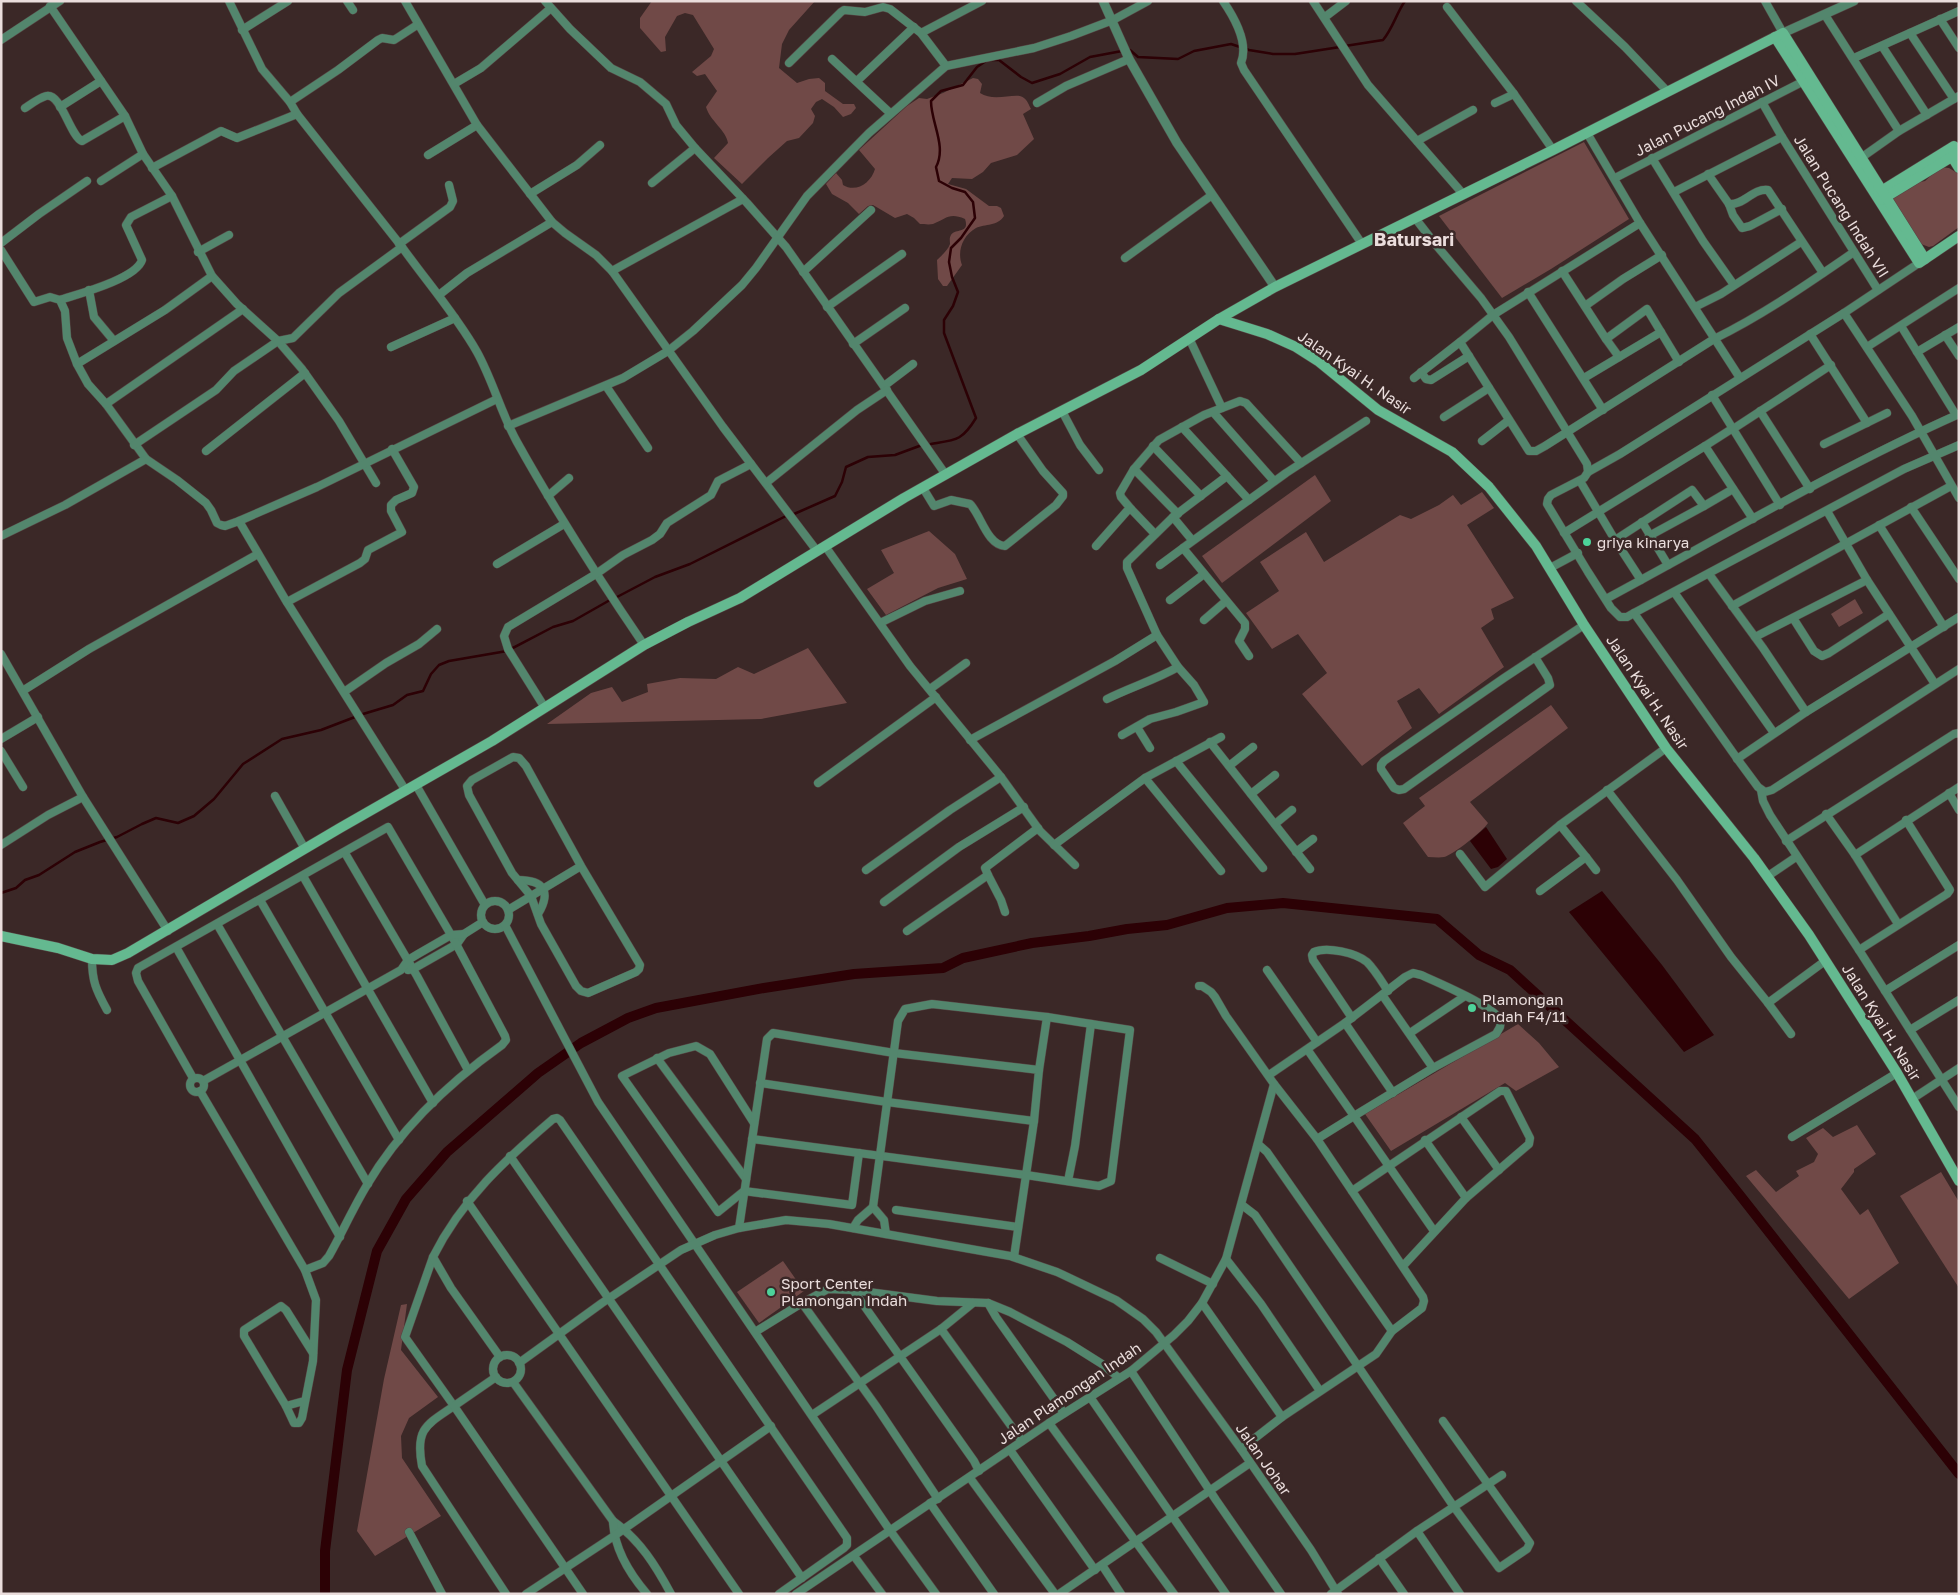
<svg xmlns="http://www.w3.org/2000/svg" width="1960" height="1595" font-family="'Golos Text',sans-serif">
<rect width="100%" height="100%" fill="#3b2827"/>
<!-- green -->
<g fill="#704947">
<path d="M652 1H815L789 30 782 44 779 68 797 83 809 79 819 78 825 83V91L843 104H854L856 108 851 114 843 117 834 107 822 99 816 102 811 109 815 116 813 123 799 138 787 141 768 158 742 184 714 158 728 143C726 130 710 121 706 107L717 91 705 74 697 76 692 72 711 56 714 49 693 15 685 13 677 16 665 37 666 51 661 52 640 28V18Z"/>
<path d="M973 78 978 79 982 84 980 93C995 103 1017 91 1024 98 1027 100 1029 105 1031 109L1023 114 1034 139 1017 155 991 163 983 172 972 179 952 178 948 184 966 189 989 206H997L1001 208 1004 216C998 226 985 224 976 228 962 236 957 252 962 265L947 286H943L938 279 937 260C941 256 948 250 950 244 950 240 949 239 951 235 955 228 970 234 965 219 949 212 946 219 933 224 929 225 923 224 920 224L914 218 907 214 895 218 873 205 868 206 859 214 848 203 832 194 826 184 836 173 842 180 843 185C856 193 871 183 875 169L859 150 907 106 919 98 927 99 943 93Z"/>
<polygon points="1584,142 1629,219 1551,269 1502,298 1439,216"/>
<polygon points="1940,167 1949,168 1959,174 1959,227 1933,246 1929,247 1921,244 1892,202 1893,188 1925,181"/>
<polygon points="1315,475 1331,501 1222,583 1202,556"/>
<polygon points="1482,492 1494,508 1467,525 1514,598 1491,609 1494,619 1481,628 1504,667 1439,714 1419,688 1397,701 1412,728 1362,766 1302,694 1327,673 1298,634 1272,649 1246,613 1279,591 1260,562 1306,532 1324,562 1400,515 1411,519 1439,505 1453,495 1461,505"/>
<polygon points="929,531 955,554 967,579 938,588 886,615 867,589 894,573 881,550"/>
<polygon points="1855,599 1863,613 1839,627 1831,614"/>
<polygon points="808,648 847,703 761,719 547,724 591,693 612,687 622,702 648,692 647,684 680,678 716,679 738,667 754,674"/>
<path d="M1551 705 1568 728 1470 802 1488 823C1483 831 1453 855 1444 857 1439 858 1433 857 1428 857L1403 823 1425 806 1419 798Z"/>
<polygon points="1518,1024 1539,1043 1559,1067 1516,1091 1505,1083 1391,1151 1365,1114"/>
<polygon points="1857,1125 1876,1154 1854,1169 1854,1172 1841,1189 1860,1215 1868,1209 1899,1263 1849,1299 1746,1176 1756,1170 1776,1192 1799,1176 1796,1171 1814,1162 1818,1154 1806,1138 1823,1128 1833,1137"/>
<polygon points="1941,1172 1959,1202 1959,1288 1900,1196"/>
<polygon points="783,1261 804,1291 759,1323 737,1292"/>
<polygon points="407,1304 401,1350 438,1397 409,1418 401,1436 402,1458 441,1516 375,1556 357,1531 384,1379 401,1305"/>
</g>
<!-- water -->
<g fill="#2c0105">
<polygon points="1486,827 1507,859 1498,867 1491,869 1470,841"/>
<polygon points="1602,891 1662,965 1714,1035 1684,1052 1569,912"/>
</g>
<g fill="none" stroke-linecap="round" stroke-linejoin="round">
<!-- stream -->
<g stroke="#2c0105" stroke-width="2.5">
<path d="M1345 46 1383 40C1393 28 1396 14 1405 1"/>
<polyline points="1127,50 1130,50 1138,57 1178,59 1194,51 1231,44 1249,50 1273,54 1295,54 1340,47"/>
<polyline points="992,60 999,60 1021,77 1032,83 1060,74 1090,57 1122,51"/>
<path d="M931 444C956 440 962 441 976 418L944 333V320L953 306 958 292 952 277 949 262 951 248 961 238 975 218 973 202 965 192 952 188 939 181 936 167C947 146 931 123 931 101L941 91 963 85 977 67 986 61"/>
<polyline points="794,514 835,496 842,482 846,467 868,457 895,455 922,445"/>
<polyline points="617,597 655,577 690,564 786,516"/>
<polyline points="363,714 393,705 407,695 423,691 431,674 439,665 449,661 507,651 553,627 573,621 610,600"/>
<polyline points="1,893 16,888 25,880 39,875 75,852 100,842 117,837 142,824 156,818 178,823 194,816 214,799 243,764 282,739 321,730 355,717"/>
</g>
<!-- canal -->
<polyline stroke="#2c0105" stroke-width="10" points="325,1594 325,1551 347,1370 377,1251 406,1199 447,1152 538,1073 581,1043 628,1018 656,1008 764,988 854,974 943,968 963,958 1032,943 1089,936 1127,929 1167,925 1227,908 1283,903 1437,919 1479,955 1510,970 1695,1139 1739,1194 1959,1474"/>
<!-- minor casing -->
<g stroke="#574544" stroke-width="9">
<g id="minor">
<polyline points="347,1 353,10"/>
<polyline points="405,1 477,125 552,222 565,233 596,255 612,271 723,427 817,551"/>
<polyline points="545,1 570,29 611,68 640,82 666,104 676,125 695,148 747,203 786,247 946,475"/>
<path d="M1223 1C1234 17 1249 43 1241 63L1244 70 1362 244"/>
<polyline points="1313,1 1368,85 1463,194"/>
<polyline points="1576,1 1625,47 1667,91"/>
<polyline points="1765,1 1783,33"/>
<polyline points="50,6 125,116 143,154 172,196 212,276 237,304 278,341 302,369 339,421 376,483"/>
<polyline points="1447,7 1514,94 1553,150"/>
<polyline points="1825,15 1899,131"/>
<polyline points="1325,17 1346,1"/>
<polyline points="1940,19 1959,48"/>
<polyline points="242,30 288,1"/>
<polyline points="921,33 982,1"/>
<polyline points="1910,33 1954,99"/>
<polyline points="1,40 60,1"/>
<polyline points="1882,46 1927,115"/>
<polyline points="1854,58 1959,11"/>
<polyline points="832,59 890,113"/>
<polyline points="789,63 841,12 844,10 865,12 883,7 890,9 921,33 946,66"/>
<polyline points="857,81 914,27"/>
<polyline points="454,84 481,68 551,8"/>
<polyline points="290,102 338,70 378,40 382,38 394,40 417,25"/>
<polyline points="1037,103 1066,86 1129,59"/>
<polyline points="1495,103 1514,94"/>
<polyline points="60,107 101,81"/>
<path d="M25 108C31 104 39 98 46 96 61 92 70 136 82 141L125 116"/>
<polyline points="1587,133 1640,223 1740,378"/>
<polyline points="1782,137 1878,290"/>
<polyline points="1417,141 1473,110"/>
<polyline points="428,155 477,125"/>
<polyline points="1652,158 1703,241 1734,285"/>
<polyline points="1858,160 1899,131 1959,96"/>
<polyline points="152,168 221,131 237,138 297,114"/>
<polyline points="1708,174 1729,204 1733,215 1742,228 1750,226 1782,209"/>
<polyline points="1615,178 1806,80"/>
<polyline points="101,181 143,154"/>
<polyline points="652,183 695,148"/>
<polyline points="1674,192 1782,137 1762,102"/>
<polyline points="530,194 577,165 600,145"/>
<path d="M1729 204C1743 206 1753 188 1768 190L1823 273"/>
<polyline points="1415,218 1436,245 1481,298 1509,337 1587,464 1588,472 1584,478 1551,495 1548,499 1547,504 1588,572 1611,608 1620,617 1627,617 1634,613 1904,469 1959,445"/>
<path d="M1640 223 1493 315 1460 342 1529 451H1536L1545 446 1714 339C1763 315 1809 283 1854 252"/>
<polyline points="1,243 39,214 87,181"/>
<polyline points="399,244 450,207 453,201 449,185"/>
<path d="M402 247C427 282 456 315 477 352 493 381 501 413 517 442 556 512 599 579 644 645"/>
<polyline points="1,250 34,302 50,297 60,300 65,311 67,338 77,364 88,384 106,404 146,459 177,480 206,503 211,510 217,523 221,525 225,526 239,521 317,487 497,399"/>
<polyline points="198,252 229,235"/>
<polyline points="1125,258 1212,195"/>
<polyline points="612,271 743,199"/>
<polyline points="1562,271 1606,339 1647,309 1679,362"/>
<polyline points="803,272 871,210"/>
<polyline points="89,290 94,317 114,341"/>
<polyline points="1528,292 1603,410"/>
<polyline points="439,295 467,273 552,222"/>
<path d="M60 300C78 294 136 279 142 260L126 225 131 217 172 196"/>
<polyline points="1585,306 1623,279 1662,255"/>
<polyline points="827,307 902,254"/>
<polyline points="1695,307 1721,294 1801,242"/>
<polyline points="1844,313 1912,416 1959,498"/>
<polyline points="1901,326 1956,415"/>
<polyline points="1810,334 1867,423"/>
<polyline points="1945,335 1959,356"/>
<polyline points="1189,338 1222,408"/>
<polyline points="1606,339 1619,357"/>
<polyline points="853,344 905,308"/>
<polyline points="391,347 455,318"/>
<polyline points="1867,347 1959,288"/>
<polyline points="1917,352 1959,327"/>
<polyline points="77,364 165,310 212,276"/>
<polyline points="1421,372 1426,379 1431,380 1469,356"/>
<polyline points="1414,378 1460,342"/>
<polyline points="1584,378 1661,332"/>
<polyline points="606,386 648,448"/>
<polyline points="884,386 913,364"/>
<polyline points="1712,395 1780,505"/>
<polyline points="106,404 243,309"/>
<polyline points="1062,411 1080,445 1099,470"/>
<polyline points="1760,411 1810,489"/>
<polyline points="1213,412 1274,481"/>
<polyline points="1444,417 1489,388"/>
<polyline points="508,426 623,378 668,351 693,331 742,285 756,268 807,196 869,133 946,66 1034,48 1071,36 1113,20 1148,1"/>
<polyline points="1182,427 1249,500"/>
<polyline points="1482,441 1509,420"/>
<polyline points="1824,444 1887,413"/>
<polyline points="134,445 216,390 234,371 278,341 293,338 339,293 402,247 297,114 290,102 262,69 229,1"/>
<polyline points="1153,446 1201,496"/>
<polyline points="1705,446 1730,430 1733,429 1831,365"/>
<polyline points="206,451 305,373"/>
<polyline points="1134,469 1178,514"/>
<polyline points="1588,472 1620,454 1844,313 1919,263"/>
<polyline points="1580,481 1615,540 1692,490 1704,506 1733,489"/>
<polyline points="766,483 857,410 887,390"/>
<path d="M923 488 934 506 951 500 970 504C981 515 987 545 1005 546L1056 505 1063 496V493L1043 471 1017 434"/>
<polyline points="548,496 569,478"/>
<polyline points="1911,507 1959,579"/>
<polyline points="1131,509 1154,533"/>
<polyline points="1827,511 1867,580 1935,684"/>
<polyline points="1173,517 1192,540"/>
<polyline points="239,521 285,599 406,791"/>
<polyline points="1642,522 1668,565"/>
<polyline points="1879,525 1944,627"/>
<polyline points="1564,533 1705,446 1753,519"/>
<polyline points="1,536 65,505 146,459"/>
<polyline points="1649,536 1704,506"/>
<polyline points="1615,540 1641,580"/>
<polyline points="825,546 910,666 1001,777 1040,831 1075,865"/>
<polyline points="1096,546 1127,511 1131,509 1121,497 1120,493 1134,469 1159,440 1204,415 1240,401 1246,403 1301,463"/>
<polyline points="497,564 564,524"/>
<polyline points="1160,565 1183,548"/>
<polyline points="1550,568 1578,553"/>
<polyline points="1709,574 1763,648 1806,712 1959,617"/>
<polyline points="1674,592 1774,733"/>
<path d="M1606 599C1723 536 1838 468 1959 414"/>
<polyline points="1170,600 1204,574"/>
<polyline points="287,602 360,563 365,559 368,550 402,532 391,511 391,505 396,500 412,493 414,487 392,449"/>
<polyline points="1732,606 1951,486"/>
<polyline points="1634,613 1741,764 1758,787 1765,792 1772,790 1959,669"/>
<polyline points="1793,618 1814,651 1822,656 1829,653 1889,614"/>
<polyline points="1204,620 1226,601"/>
<polyline points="880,623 925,601 960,591"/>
<polyline points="1755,637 1867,580"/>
<polyline points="1,654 83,797 168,931"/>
<polyline points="1249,656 1239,641 1245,629 1245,623 1183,548 1286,473 1366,421"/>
<polyline points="1535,657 1548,678 1550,685 1404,789 1399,790 1394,788 1381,769 1381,765 1384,761 1504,678 1584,625"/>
<polyline points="930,689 966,663"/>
<polyline points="24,690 89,649 258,554"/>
<polyline points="344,692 386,663 419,644 437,629"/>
<path d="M1107 699C1131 687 1155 680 1178 667"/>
<polyline points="545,708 508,649 504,636 508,627 596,574 623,555 652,540 660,534 667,523 711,495 718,481 751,464"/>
<polyline points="1137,727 1150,748"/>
<polyline points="1122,735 1150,719 1176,712 1204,702 1194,685 1178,667 1157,635"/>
<polyline points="1,739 38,717"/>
<polyline points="970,740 1115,661 1157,635 1127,568 1127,562 1173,517 1227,476"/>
<polyline points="1210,742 1310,869"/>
<polyline points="1,751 23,787"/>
<polyline points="1737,759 1806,712"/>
<polyline points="1176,761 1263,868"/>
<polyline points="1229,766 1253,747"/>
<polyline points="1145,778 1221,871"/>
<polyline points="818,783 936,697"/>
<polyline points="416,785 485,905"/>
<polyline points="1607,790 1677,880 1731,957 1768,1003 1825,961"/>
<polyline points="1761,790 1763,801 1770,815 1859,950 1959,1107"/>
<polyline points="1949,793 1959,810"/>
<polyline points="1251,794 1275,775"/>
<polyline points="275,796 305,849"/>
<polyline points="1826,814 1855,855 1898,924"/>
<polyline points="1275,824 1292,810"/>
<polyline points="1786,841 1954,734 1959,733"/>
<polyline points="1,845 48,815 83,797"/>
<polyline points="1054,845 1145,778 1221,737"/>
<polyline points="1296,852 1313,839"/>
<polyline points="345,853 417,976 468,1070"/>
<polyline points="1460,854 1485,887 1560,825 1666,748"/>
<polyline points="1855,855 1959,787"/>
<polyline points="1586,857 1596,870"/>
<polyline points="866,870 950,810 1001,777"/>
<polyline points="988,875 1001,900 1005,912"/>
<polyline points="303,876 433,1103"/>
<polyline points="1768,876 1796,857"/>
<path d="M518 880C543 880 552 891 538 914"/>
<polyline points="1540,891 1586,857 1560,825"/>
<polyline points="260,900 399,1140"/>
<circle cx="495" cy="915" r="14"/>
<polyline points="884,902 959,847 1024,807"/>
<polyline points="508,910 581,866 526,766 519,758 513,757 472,780 467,786 469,795 512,873 531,896 541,924 576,986 581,991 588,993 636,972 639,969 640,965 581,866"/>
<polyline points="217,924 368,1184"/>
<polyline points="505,925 598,1102 889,1529 936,1594"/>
<polyline points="907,931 988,875 985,868 1038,828"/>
<polyline points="176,947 340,1237"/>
<polyline points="1859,950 1947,894 1950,890 1906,820"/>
<path d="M92 959C92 981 96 990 107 1010"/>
<polyline points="408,970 413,969 457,944 464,934 483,922"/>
<polyline points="1267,970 1317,1042"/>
<polyline points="1885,991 1959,945"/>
<polyline points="1383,996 1433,1068"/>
<polyline points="1768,1003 1791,1034"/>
<path d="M1352 1018 1313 960 1312 955 1314 952C1327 946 1356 953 1367 962 1375 970 1382 982 1388 991"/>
<polyline points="1345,1023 1393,1093"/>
<polyline points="1910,1030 1959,1000"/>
<polyline points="1410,1033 1465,996"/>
<polyline points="657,1058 746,1179"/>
<polyline points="1039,1070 1047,1017"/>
<path d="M1269 1075 1345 1023 1405 977 1413 973 1421 975C1439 983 1491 1005 1501 1020L1500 1027 1496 1034 1433 1068 1354 1116 1307 1049"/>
<circle cx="197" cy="1085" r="7"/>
<path d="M193 1078 138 981 136 973 138 968 388 827 454 940 505 1036 506 1040 502 1045C450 1082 400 1129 367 1185 353 1208 342 1233 329 1256L323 1263 305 1270"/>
<polyline points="203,1081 401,970 408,960 418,954 451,935 464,934"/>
<polyline points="1274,1084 1317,1139 1352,1191"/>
<polyline points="200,1091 305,1270 316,1300 313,1361 302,1418 299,1423 294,1423 286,1406 304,1401"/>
<polyline points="1912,1099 1959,1068"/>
<polyline points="1461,1117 1499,1170"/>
<polyline points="754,1123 710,1054 696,1046 669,1053 622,1076 718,1212 744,1191 852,1205 859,1153"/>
<polyline points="1792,1137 1897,1073"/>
<polyline points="752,1139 1026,1175 1034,1121 887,1102 760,1083"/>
<polyline points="1317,1139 1354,1116 1434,1231"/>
<polyline points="1425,1140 1466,1198"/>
<polyline points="1258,1144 1267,1152 1392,1331"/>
<polyline points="510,1156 802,1578"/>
<polyline points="1068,1181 1075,1146 1091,1024"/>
<polyline points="467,1201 739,1594"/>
<polyline points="1242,1205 1255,1215 1454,1507 1499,1568 1527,1549 1530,1543 1443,1421"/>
<polyline points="896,1210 1018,1227"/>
<polyline points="739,1228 767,1039 773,1033 894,1053 1039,1070 1034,1121"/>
<polyline points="853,1228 858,1220 873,1207"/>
<polyline points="886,1234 884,1220 873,1207 898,1021 905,1009 932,1004 1047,1017 1130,1030 1111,1181 1099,1186 1026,1175 1014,1257"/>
<path d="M433 1257 405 1337 454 1406C426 1425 415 1429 422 1466L506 1594"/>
<polyline points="1160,1258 1213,1284"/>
<polyline points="1226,1259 1261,1304 1320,1391"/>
<polyline points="853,1290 974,1461 979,1471"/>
<polyline points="802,1303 876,1406 938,1499"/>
<polyline points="988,1303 996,1317 1064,1413"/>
<polyline points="1202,1303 1282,1417"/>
<polyline points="941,1329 1022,1441"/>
<polyline points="755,1332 802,1303 828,1289 853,1290 937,1301 988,1303 1010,1312 1067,1342 1102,1364 1119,1378"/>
<circle cx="507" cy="1369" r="14"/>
<path d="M500 1357 451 1288 433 1257C462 1199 505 1160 553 1119L557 1118 560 1120 847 1538V1545L844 1548 779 1594"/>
<polyline points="519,1363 602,1303 681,1250 715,1235 739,1228 786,1220 829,1224 1010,1256 1057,1272 1116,1300 1143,1319 1156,1332 1241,1449 1311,1550 1338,1594"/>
<polyline points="1131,1371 1216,1500 1281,1594"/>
<polyline points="496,1377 454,1406 583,1594"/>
<path d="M513 1382 613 1521C640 1540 656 1566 671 1594"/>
<polyline points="1090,1397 1226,1594"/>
<polyline points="286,1406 244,1336 244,1330 281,1306 286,1310 313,1353"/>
<polyline points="812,1415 941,1329 973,1303"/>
<polyline points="1049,1423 1174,1594"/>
<polyline points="1241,1449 1282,1417 1376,1354 1392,1331 1422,1308 1424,1301 1423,1297 1352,1191 1500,1091 1506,1091 1530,1138 1529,1144 1466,1198 1403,1266"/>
<polyline points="1010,1450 1095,1570"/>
<polyline points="970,1478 1055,1594"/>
<polyline points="930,1503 994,1594"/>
<path d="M613 1521C614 1549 629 1573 647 1594"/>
<polyline points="1417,1531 1460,1594"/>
<polyline points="409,1532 442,1594"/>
<polyline points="854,1556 882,1594"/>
<polyline points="1379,1558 1404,1594"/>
<polyline points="1102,1565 1121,1594"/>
<polyline points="526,1594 614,1536 771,1426"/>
<polyline points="796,1594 1049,1423 1131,1371 1174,1335 1188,1321 1202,1303 1226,1259 1274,1084 1226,1016 1215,997 1211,992 1202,986 1199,986"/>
<polyline points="1059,1594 1250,1463"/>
<polyline points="1331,1594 1417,1531 1502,1475"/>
</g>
</g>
<!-- tertiary casing -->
<g stroke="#574544" stroke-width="10">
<g id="tertiary">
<polyline points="1103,1 1129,59 1177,143 1275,287"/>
<polyline points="1783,33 1854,1"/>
</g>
</g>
<!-- secondary casing -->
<g stroke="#574544" stroke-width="11">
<g id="secondary">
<polyline points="1775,37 1919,263 1959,236"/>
<polyline points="1949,152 1959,168"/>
<polyline points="1878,193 1954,146 1959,155"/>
<polyline points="1881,200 1958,153"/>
<polyline points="1219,319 1267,334 1296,347 1318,361 1378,410 1452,452 1489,487 1536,546 1584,625 1666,748 1754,858 1809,935 1897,1073 1959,1181"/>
<polyline points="1,936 58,948 92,959 112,960 128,953 340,828 492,741 644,645 688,622 740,598 904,498 1017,434 1141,370 1219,319 1275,287 1553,150 1783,33 1925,259"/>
</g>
</g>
<!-- minor -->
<use href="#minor" stroke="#53866d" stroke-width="8"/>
<!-- tertiary -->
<use href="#tertiary" stroke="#53866d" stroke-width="9"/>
<!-- secondary -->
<use href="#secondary" stroke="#64b990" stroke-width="10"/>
</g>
<!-- markers -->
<g fill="#4dd39a" stroke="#3b2827" stroke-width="2">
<circle cx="1587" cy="542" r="5"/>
<circle cx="1472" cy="1008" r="5"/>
<circle cx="771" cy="1292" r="5"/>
</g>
<g text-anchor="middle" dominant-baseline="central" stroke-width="5" stroke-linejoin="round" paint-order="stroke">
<!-- street labels -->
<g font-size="15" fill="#eadddc" stroke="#3b2827">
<text transform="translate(1707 115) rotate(-27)">Jalan Pucang Indah IV</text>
<text transform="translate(1842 206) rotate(58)">Jalan Pucang Indah VII</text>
<text transform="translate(1355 372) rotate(35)">Jalan Kyai H. Nasir</text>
<text transform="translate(1648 692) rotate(56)">Jalan Kyai H. Nasir</text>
<text transform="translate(1882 1022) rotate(58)">Jalan Kyai H. Nasir</text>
<text transform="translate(1069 1393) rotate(-34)">Jalan Plamongan Indah</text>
<text transform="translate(1264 1459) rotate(55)">Jalan Johar</text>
</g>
<!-- poi labels -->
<g font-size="15" fill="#eadddc" stroke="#3b2827" text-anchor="start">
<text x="1597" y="542">griya kinarya</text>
<text x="1482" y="999">Plamongan<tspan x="1482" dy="17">Indah F4/11</tspan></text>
<text x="781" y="1283">Sport Center<tspan x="781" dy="17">Plamongan Indah</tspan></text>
</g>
<!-- quarter labels -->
<g font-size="18" font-weight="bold" fill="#eadddc" stroke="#3b2827">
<text x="1414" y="239">Batursari</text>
</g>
</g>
<!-- border -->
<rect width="1960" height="1595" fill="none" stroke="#eadddc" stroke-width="5"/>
</svg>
